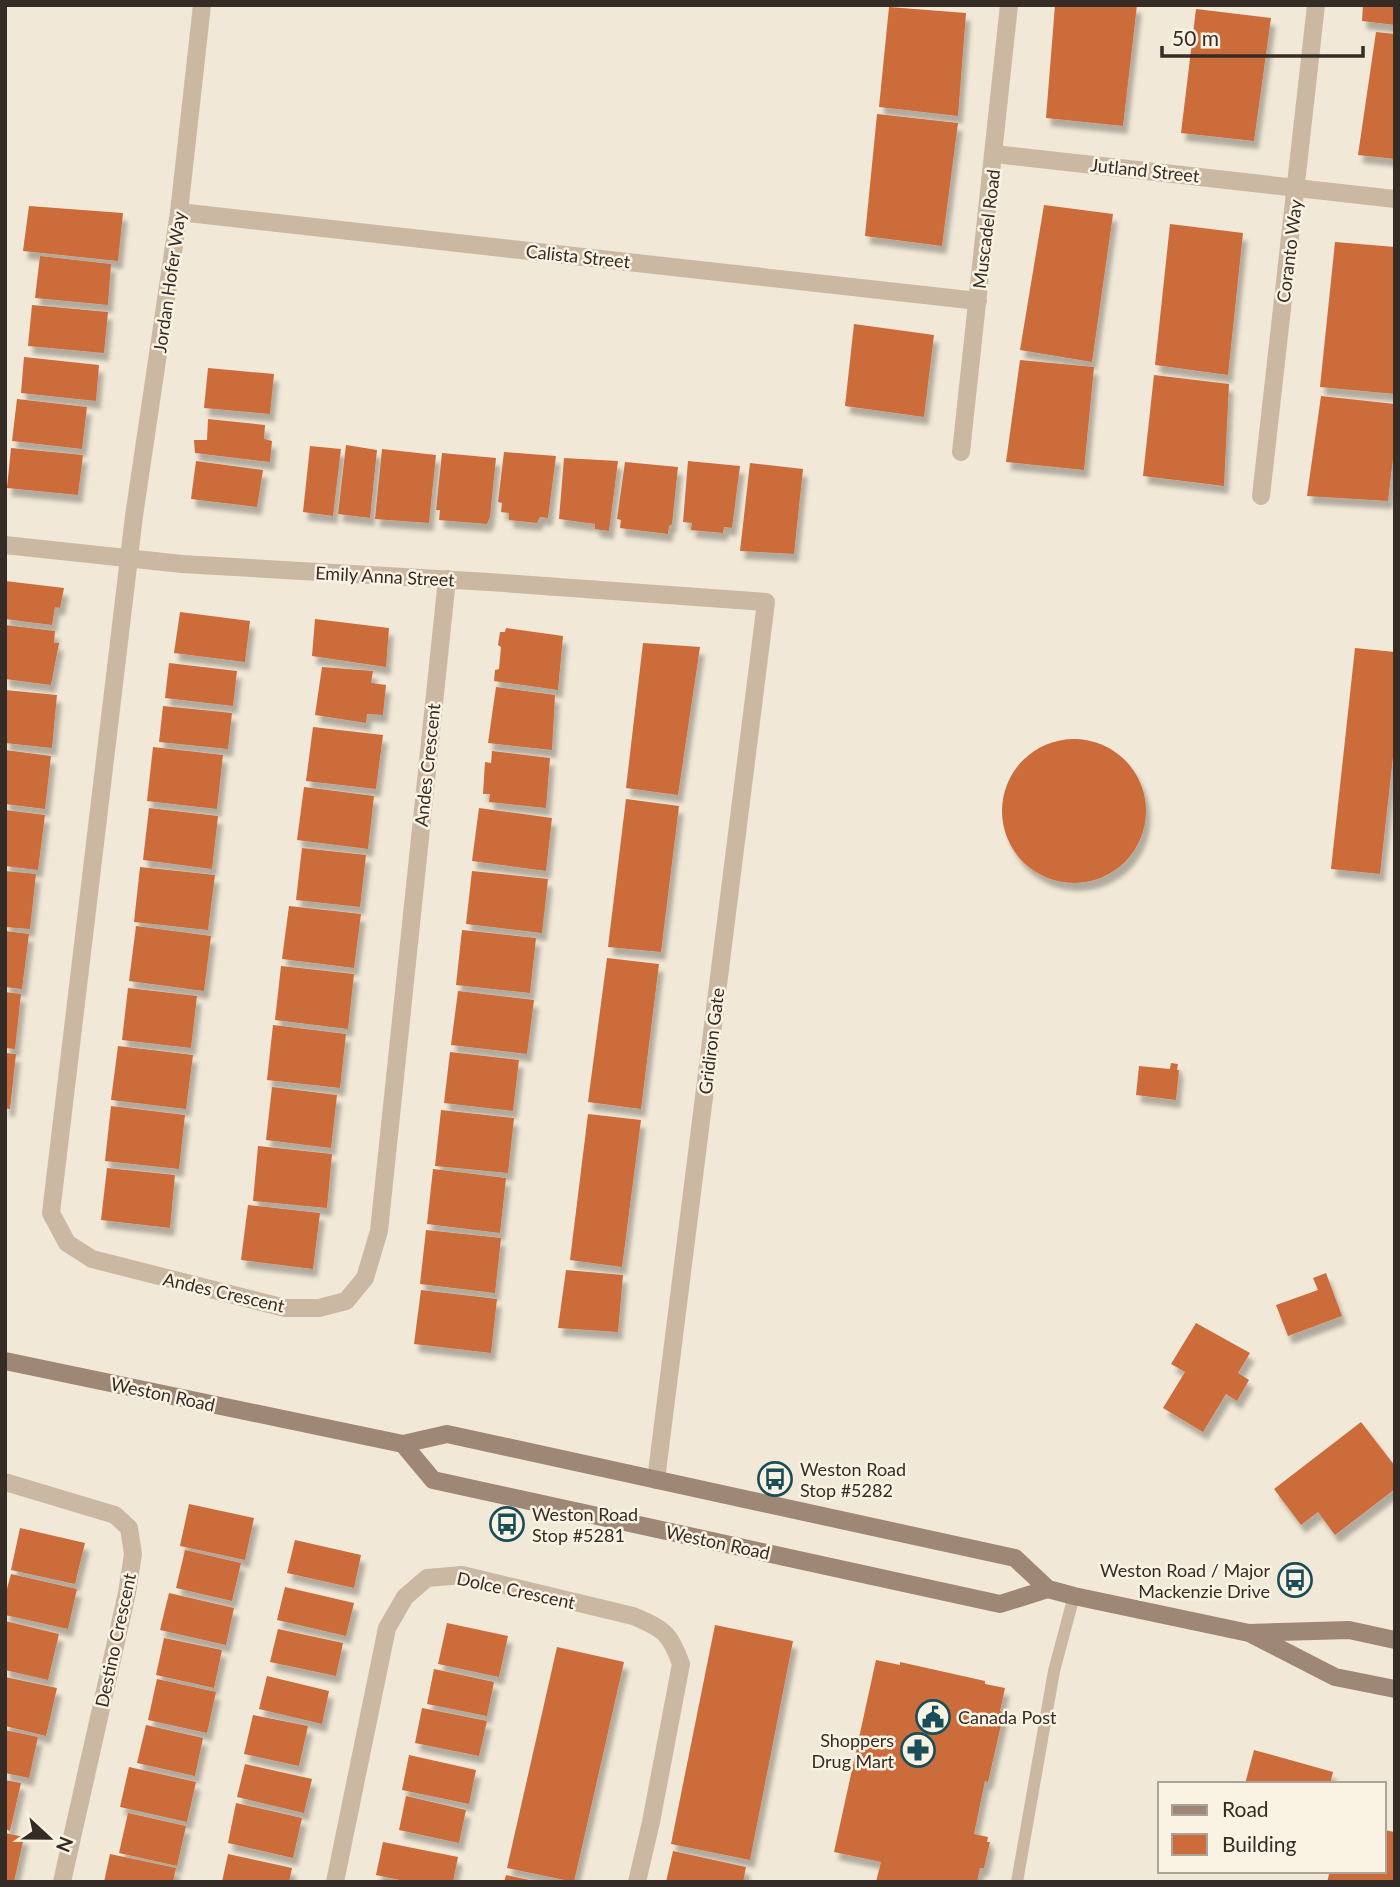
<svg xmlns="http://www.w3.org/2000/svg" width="1400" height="1887" font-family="Lato,sans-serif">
<defs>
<filter id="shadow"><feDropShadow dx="4.5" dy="8" stdDeviation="2" flood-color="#0004"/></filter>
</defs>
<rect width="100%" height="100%" fill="#f2e8d7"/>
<!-- building -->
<g fill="#cc6c3b" filter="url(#shadow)">
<polygon points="1055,5 1137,5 1123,126 1046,118"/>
<polygon points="1363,5 1395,5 1395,25 1362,21"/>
<polygon points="889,7 966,13 958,116 879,107"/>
<polygon points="1196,9 1271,18 1254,141 1181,133"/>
<polygon points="1376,32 1395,34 1395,159 1358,155"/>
<polygon points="877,114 958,123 942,246 865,236"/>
<polygon points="1044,205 1113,214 1092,362 1020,350"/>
<polygon points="29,206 123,213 118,261 23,251"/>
<polygon points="1170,224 1243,233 1228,375 1155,365"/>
<polygon points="1335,242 1395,247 1395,394 1320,387"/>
<polygon points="40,256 111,264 108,305 35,298"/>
<polygon points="32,305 108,312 104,353 28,346"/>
<polygon points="854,324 934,335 924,417 845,406"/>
<polygon points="24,357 99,365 96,401 21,393"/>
<polygon points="1020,360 1094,367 1084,470 1006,462"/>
<polygon points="208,368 274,374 270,414 204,408"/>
<polygon points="1154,375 1229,384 1224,486 1143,476"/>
<polygon points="1321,396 1395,404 1395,441 1388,501 1307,496"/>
<polygon points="17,399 87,407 82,449 12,441"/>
<polygon points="208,419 265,425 264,439 272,441 270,462 195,453 194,440 207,440"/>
<polygon points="346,445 377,450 370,518 338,514"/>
<polygon points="310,446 341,449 333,516 303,512"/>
<polygon points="11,448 83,455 78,495 7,488"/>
<polygon points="382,449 436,455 429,523 375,519"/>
<polygon points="504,452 556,456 548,518 540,517 537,523 509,520 509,513 501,512 502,503 498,502"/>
<polygon points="442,453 496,458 490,517 487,524 439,520 440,510 436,510"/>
<polygon points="564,458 618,461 609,531 595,529 595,524 559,519"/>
<polygon points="196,461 263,470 257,507 191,499"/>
<polygon points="688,461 740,466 732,528 724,527 723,533 691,530 692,523 683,522"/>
<polygon points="625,462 678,467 672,524 669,526 668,534 620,528 621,520 617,519"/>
<polygon points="750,463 803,469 794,554 740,551"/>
<polygon points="5,581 64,588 60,608 55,607 52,625 5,619"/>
<polygon points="180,612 250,621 245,662 174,653"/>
<polygon points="315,619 389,628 386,667 312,656"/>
<polygon points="5,625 55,631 54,643 59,643 51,685 5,679"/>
<polygon points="506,628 563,636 558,690 494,681 495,670 499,669 501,647 498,645 500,632 505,632"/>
<polygon points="643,643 700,647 678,795 626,788"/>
<polygon points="1355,648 1395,652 1395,739 1380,874 1331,869"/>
<polygon points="169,663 237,671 233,706 165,698"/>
<polygon points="322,667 373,671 371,683 386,685 383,715 367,714 366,723 315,715"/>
<polygon points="496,687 555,695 552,750 488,743"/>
<polygon points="5,690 57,695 52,748 5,743"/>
<polygon points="163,706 232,713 228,749 159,742"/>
<polygon points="313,727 383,735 376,789 306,781"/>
<circle cx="1074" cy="811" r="72"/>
<polygon points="153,747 223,755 217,809 147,801"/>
<polygon points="5,750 51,756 45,809 5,804"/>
<polygon points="492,751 550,758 546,808 489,802 490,794 483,794 485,762 491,763"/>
<polygon points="304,787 374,796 368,849 297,840"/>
<polygon points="626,799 679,806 661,952 608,947"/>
<polygon points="149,808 218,816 212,869 143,860"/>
<polygon points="479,808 552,818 546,871 472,861"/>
<polygon points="5,810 45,815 38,870 5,866"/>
<polygon points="302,848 366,855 360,907 296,900"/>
<polygon points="140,867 215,875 208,930 134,922"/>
<polygon points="5,871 36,874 30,929 5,927"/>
<polygon points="472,871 548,879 542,933 466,924"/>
<polygon points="289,906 361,914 354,968 282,959"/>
<polygon points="136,926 211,936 204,991 129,981"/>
<polygon points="462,930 536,938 530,993 456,985"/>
<polygon points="5,931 29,934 22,989 5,987"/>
<polygon points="607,958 659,964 641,1109 588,1102"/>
<polygon points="281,966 354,974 348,1029 275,1020"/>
<polygon points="128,988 197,996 191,1048 122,1040"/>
<polygon points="458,991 534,1000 527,1054 451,1045"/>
<polygon points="5,992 21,994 15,1049 5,1048"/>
<polygon points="273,1025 346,1034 340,1088 267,1080"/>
<polygon points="118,1046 193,1055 186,1109 111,1100"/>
<polygon points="450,1052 519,1060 513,1111 444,1103"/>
<polygon points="5,1053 16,1054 10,1109 5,1108"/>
<polygon points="1171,1063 1178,1064 1177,1070 1179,1070 1176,1100 1136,1095 1139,1066 1170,1069"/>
<polygon points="272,1087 337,1095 331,1148 266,1140"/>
<polygon points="111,1106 185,1115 179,1169 105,1161"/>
<polygon points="441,1110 514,1118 508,1173 435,1166"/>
<polygon points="588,1114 641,1120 622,1267 570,1260"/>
<polygon points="258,1146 332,1154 327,1208 253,1201"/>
<polygon points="107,1168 175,1175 170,1228 101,1220"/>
<polygon points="433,1169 506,1178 500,1233 427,1224"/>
<polygon points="248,1205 320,1213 313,1269 241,1260"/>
<polygon points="426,1230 501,1238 495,1293 420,1284"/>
<polygon points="566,1270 623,1275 618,1332 558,1328"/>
<polygon points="1326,1273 1342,1316 1288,1336 1276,1305 1318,1290 1313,1278"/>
<polygon points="421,1290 497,1299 491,1353 414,1344"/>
<polygon points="1196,1323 1250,1353 1238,1373 1249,1380 1237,1401 1226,1394 1203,1432 1163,1408 1185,1372 1171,1364"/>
<polygon points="1361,1422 1395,1466 1395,1489 1335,1535 1318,1512 1301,1525 1274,1489"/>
<polygon points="189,1504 254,1518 245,1560 180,1546"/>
<polygon points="20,1528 85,1543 75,1584 11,1570"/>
<polygon points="295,1540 361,1555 354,1588 287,1573"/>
<polygon points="185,1550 241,1563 232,1601 176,1588"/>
<polygon points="11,1574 77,1589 68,1629 5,1615 5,1596"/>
<polygon points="285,1587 354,1603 346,1636 277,1620"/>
<polygon points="169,1593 234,1608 226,1645 160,1630"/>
<polygon points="5,1621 59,1634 48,1680 5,1670"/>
<polygon points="447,1623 508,1636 499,1677 438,1664"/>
<polygon points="715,1625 793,1641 750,1860 671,1844"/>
<polygon points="278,1629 343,1643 336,1676 270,1662"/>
<polygon points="164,1638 222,1650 214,1688 156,1675"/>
<polygon points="557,1647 624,1662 574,1882 507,1868"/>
<polygon points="876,1660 900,1665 900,1662 985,1681 985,1684 1005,1688 1000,1711 1004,1712 988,1782 985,1781 974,1834 988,1837 987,1842 990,1842 984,1868 980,1868 977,1882 876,1882 881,1862 834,1852"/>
<polygon points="434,1669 494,1682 487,1716 427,1704"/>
<polygon points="267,1676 329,1691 322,1724 259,1709"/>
<polygon points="5,1677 57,1688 46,1736 5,1726"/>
<polygon points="157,1679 216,1692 207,1733 148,1720"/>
<polygon points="422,1708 487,1721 479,1756 415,1743"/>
<polygon points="253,1715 308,1726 299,1766 244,1754"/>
<polygon points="146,1725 203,1738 195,1776 137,1763"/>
<polygon points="5,1730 38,1737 29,1778 5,1773"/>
<polygon points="1254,1750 1333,1772 1330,1784 1245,1784"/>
<polygon points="409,1755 476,1770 469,1804 402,1790"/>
<polygon points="245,1764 312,1779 304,1813 237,1797"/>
<polygon points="129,1767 196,1782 187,1822 120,1807"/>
<polygon points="5,1780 21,1783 10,1831 5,1829"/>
<polygon points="406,1796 466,1810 459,1843 399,1830"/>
<polygon points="236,1803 302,1818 293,1858 228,1843"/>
<polygon points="128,1813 186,1826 177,1866 119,1853"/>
<polygon points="1384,1830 1395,1832 1395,1882 1327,1882 1330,1871 1384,1871"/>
<polygon points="5,1833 24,1837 14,1882 5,1882"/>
<polygon points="383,1842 458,1857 453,1882 409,1882 376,1875"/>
<polygon points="673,1851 746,1867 743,1882 666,1882"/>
<polygon points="110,1854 176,1868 173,1882 104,1882"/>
<polygon points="228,1854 292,1868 289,1882 222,1882"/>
<polygon points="506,1875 534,1881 534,1882 504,1882"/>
</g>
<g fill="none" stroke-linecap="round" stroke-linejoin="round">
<!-- service -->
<polyline stroke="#cab8a3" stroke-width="12" points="1017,1882 1054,1671 1074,1596"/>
<!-- minor -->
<g stroke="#cab8a3" stroke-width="18">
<polyline points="202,5 179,212 134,516 51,1213 67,1243 92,1259 285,1308 319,1308 346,1301 365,1278 379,1231 447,579"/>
<polyline points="995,154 1395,199"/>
<polyline points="179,212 978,301"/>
<polyline points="961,452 1009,5"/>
<polyline points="1261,496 1316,5"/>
<polyline points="5,545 182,564 489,582 766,602 656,1480"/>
<polyline points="5,1482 115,1515 129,1528 133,1554 127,1593 62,1882"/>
<path d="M335 1882 387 1628 405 1597 427 1578 462 1575 633 1616C664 1629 670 1633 681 1664L651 1822 637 1882"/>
</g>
<!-- secondary -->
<g stroke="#9e8774" stroke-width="18">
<polyline points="5,1361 403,1444 447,1434 1015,1558 1048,1589 1074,1596 1249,1633 1349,1630 1395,1640"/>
<polyline points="403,1444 433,1480 1000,1604 1048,1589"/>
<polyline points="1253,1635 1335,1677 1395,1689"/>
</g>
</g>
<!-- icons -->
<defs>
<g id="bus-ring" transform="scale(1.75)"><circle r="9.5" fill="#faf2e3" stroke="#194e58" stroke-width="1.5"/><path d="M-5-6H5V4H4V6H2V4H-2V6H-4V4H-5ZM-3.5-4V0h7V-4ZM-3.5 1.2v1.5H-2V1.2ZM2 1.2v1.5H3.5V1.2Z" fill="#194e58"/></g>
<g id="civic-ring" transform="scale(1.75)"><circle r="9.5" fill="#faf2e3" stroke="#194e58" stroke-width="1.5"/><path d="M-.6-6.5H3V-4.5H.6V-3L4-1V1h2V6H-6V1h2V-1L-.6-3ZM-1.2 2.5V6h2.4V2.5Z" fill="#194e58"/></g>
<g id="pharmacy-ring" transform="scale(1.75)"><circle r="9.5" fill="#faf2e3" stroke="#194e58" stroke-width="1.5"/><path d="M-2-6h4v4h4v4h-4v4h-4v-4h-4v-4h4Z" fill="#194e58"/></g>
</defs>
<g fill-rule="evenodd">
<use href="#bus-ring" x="775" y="1479"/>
<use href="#bus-ring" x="507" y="1524"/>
<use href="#bus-ring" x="1295" y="1580"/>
<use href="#civic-ring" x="933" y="1717"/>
<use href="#pharmacy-ring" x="918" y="1750"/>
</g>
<g text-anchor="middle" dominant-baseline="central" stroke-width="5" stroke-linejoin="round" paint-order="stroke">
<!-- street labels -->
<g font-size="18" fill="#352c25" stroke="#faf2e3">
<text transform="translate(1145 170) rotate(6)">Jutland Street</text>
<text transform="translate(986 229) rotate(-83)">Muscadel Road</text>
<text transform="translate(1289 251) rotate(-83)">Coranto Way</text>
<text transform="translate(578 256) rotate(6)">Calista Street</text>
<text transform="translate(169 282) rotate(-82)">Jordan Hofer Way</text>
<text transform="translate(385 576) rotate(3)">Emily Anna Street</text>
<text transform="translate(427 765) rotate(-84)">Andes Crescent</text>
<text transform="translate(711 1041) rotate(-83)">Gridiron Gate</text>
<text transform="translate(224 1292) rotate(13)">Andes Crescent</text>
<text transform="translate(163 1394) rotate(12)">Weston Road</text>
<text transform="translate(718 1542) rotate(12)">Weston Road</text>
<text transform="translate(516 1590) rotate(12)">Dolce Crescent</text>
<text transform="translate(115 1640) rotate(-78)">Destino Crescent</text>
</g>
<!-- poi labels -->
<g font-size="18" fill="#352c25" stroke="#faf2e3" text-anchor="start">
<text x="800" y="1469">Weston Road<tspan x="800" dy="21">Stop #5282</tspan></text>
<text x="532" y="1514">Weston Road<tspan x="532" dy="21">Stop #5281</tspan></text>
<text x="1270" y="1570" text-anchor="end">Weston Road / Major<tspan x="1270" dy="21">Mackenzie Drive</tspan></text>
<text x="958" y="1717">Canada Post</text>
<text x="894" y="1740" text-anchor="end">Shoppers<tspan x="894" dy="21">Drug Mart</tspan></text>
</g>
</g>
<!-- border -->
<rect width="1400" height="1887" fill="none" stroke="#352c25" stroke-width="14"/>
<!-- legend -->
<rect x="1158" y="1782" width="228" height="91" fill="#faf2e3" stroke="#aba397" stroke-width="2"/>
<rect x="1172" y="1805" width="35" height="10" fill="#9e8774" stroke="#aba397" stroke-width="2"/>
<text x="1222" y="1817" font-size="21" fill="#352c25">Road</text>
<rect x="1172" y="1834" width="35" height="21" fill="#cc6c3b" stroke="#aba397" stroke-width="2"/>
<text x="1222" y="1852" font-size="21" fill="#352c25">Building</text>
<!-- north arrow -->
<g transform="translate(49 1838) rotate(112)" stroke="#faf2e3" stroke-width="5" paint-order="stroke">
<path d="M0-5L12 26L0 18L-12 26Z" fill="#352c25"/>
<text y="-10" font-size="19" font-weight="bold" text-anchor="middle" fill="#352c25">N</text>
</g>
<!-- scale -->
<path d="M1162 46v10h201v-10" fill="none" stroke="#352c25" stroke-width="3.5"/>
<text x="1172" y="46" font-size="21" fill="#352c25" stroke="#faf2e3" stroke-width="5" paint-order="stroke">50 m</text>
</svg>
